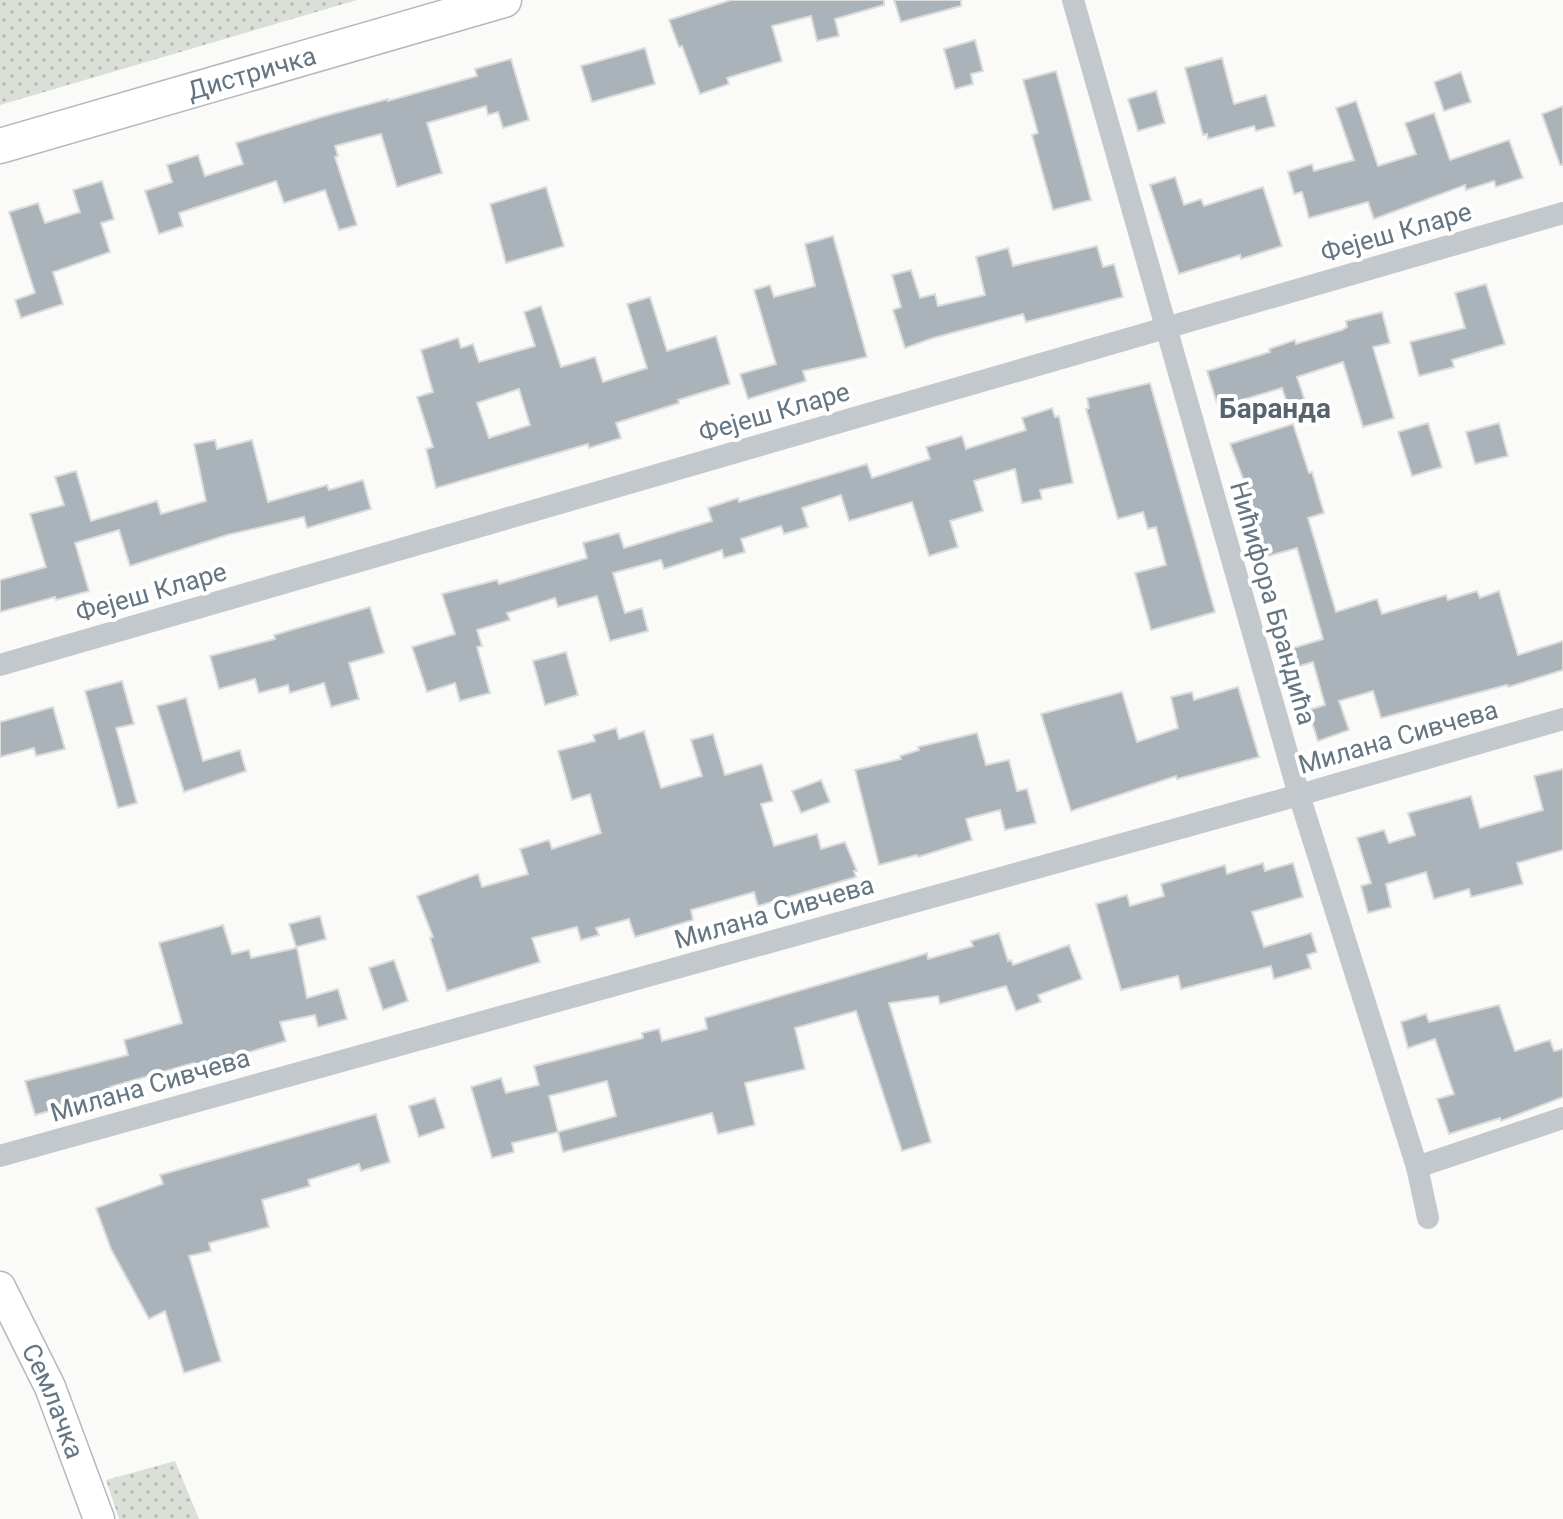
<svg xmlns="http://www.w3.org/2000/svg" width="1563" height="1519" font-family="Roboto,sans-serif">
<defs>
<pattern id="grass-dots" width="8" height="8" patternUnits="userSpaceOnUse" patternTransform="scale(2)"><rect width="8" height="8" fill="#dadfd7"/><path d="M2 2h.1M6 6h.1" fill="none" stroke="#b4b9b4" stroke-width="1.8" stroke-linecap="round"/></pattern>
</defs>
<rect width="100%" height="100%" fill="#fafaf8"/>
<!-- grass -->
<g fill="url(#grass-dots)">
<polygon points="0,0 357,0 0,105"/>
<polygon points="175,1461 199,1519 119,1519 106,1480"/>
</g>
<!-- building -->
<g fill="#aab3b9" stroke="#dcdcda" stroke-width="2" fill-rule="evenodd">
<polygon points="731,0 884,0 884,5 835,19 839,36 817,41 811,16 772,26 782,61 727,78 729,84 700,94 682,46 679,47 669,20"/>
<polygon points="894,0 961,0 961,6 901,22"/>
<polygon points="975,40 983,71 971,74 973,84 955,89 944,49"/>
<polygon points="645,48 655,84 592,102 581,66"/>
<polygon points="1222,58 1234,104 1266,95 1275,126 1256,131 1254,126 1208,139 1207,134 1203,135 1185,68"/>
<polygon points="511,59 529,120 503,128 498,112 488,115 486,106 427,123 442,173 397,187 381,134 335,146 338,156 335,157 357,225 339,230 325,190 284,203 276,181 179,213 183,226 159,234 145,191 172,182 167,165 198,155 205,176 243,164 236,143 325,116 388,99 388,101 477,76 475,69"/>
<polygon points="1056,71 1091,200 1053,210 1032,135 1038,133 1023,80"/>
<polygon points="1461,72 1471,102 1444,111 1434,82"/>
<polygon points="1156,91 1165,123 1138,131 1128,99"/>
<polygon points="1356,101 1378,166 1416,154 1405,123 1434,113 1450,160 1509,140 1523,178 1496,187 1494,181 1466,190 1465,185 1374,219 1368,202 1309,218 1302,192 1294,194 1288,172 1312,164 1314,171 1354,160 1336,108"/>
<polygon points="1563,106 1563,165 1560,165 1542,114"/>
<polygon points="1175,177 1184,205 1201,199 1204,206 1263,187 1282,246 1241,259 1240,255 1179,274 1150,185"/>
<polygon points="102,181 114,219 101,223 110,252 53,272 63,304 21,318 15,300 35,293 9,212 38,203 45,223 80,212 73,190"/>
<polygon points="546,187 564,246 506,263 490,204"/>
<polygon points="833,236 867,357 803,371 806,381 748,399 740,374 776,364 754,290 770,285 774,297 815,286 805,244"/>
<polygon points="1097,246 1103,267 1114,264 1123,297 1026,322 1023,314 933,338 905,348 893,310 901,307 892,275 911,270 920,298 935,294 938,306 985,295 976,257 1008,248 1013,266"/>
<polygon points="1486,284 1505,344 1452,360 1454,367 1419,376 1410,342 1465,328 1455,293"/>
<path d="M650 297 667 351 716 336 730 384 678 400 679 403 616 423 621 438 589 448 588 444 436 488 426 449 433 447 417 397 433 392 421 350 458 338 461 348 473 344 479 362 535 346 524 312 541 306 561 367 595 357 603 382 647 368 627 304ZM519 389 530 425 489 438 477 403Z"/>
<polygon points="1382,312 1390,343 1373,347 1394,418 1363,427 1343,362 1297,377 1308,410 1291,415 1282,388 1218,407 1207,371 1270,352 1269,349 1295,340 1296,344 1342,330 1347,327 1346,321"/>
<polygon points="1150,383 1215,612 1151,630 1135,573 1166,565 1156,527 1148,529 1143,512 1118,519 1086,409 1089,408 1087,398"/>
<polygon points="1052,408 1055,417 1059,416 1073,483 1040,490 1042,499 1022,503 1015,469 974,481 983,511 950,521 958,547 929,556 912,502 849,521 841,495 802,508 808,527 784,534 781,526 741,539 745,552 724,558 722,550 664,569 661,560 613,573 625,613 642,608 648,631 610,641 597,596 558,607 555,598 507,613 510,620 477,630 482,646 477,647 490,693 460,701 455,683 427,692 412,647 455,634 442,594 497,580 499,584 587,558 583,543 619,533 624,548 712,521 708,508 738,498 739,502 867,464 872,478 930,459 926,447 962,436 966,449 1026,430 1022,418"/>
<polygon points="1428,423 1442,467 1412,476 1398,432"/>
<polygon points="1499,423 1508,456 1475,464 1466,432"/>
<polygon points="1293,424 1309,473 1312,472 1324,513 1308,518 1336,612 1377,599 1382,614 1446,595 1448,600 1477,591 1480,598 1499,591 1518,655 1563,641 1563,670 1508,687 1507,685 1381,718 1373,691 1339,701 1349,730 1318,741 1308,710 1325,705 1313,662 1296,667 1290,649 1323,639 1297,548 1265,557 1244,481 1230,444"/>
<polygon points="215,440 217,449 252,440 268,502 327,485 329,490 363,480 371,509 307,528 304,517 227,535 130,566 119,530 75,543 89,591 56,600 55,597 0,612 0,580 46,567 30,514 64,505 55,477 76,471 91,521 157,501 161,514 206,501 194,444"/>
<polygon points="370,607 384,653 349,663 359,699 331,707 324,683 290,693 288,685 259,693 255,679 219,689 210,656 275,639 274,635"/>
<polygon points="566,652 578,695 545,705 533,661"/>
<polygon points="122,681 134,724 116,728 137,803 118,808 85,691"/>
<polygon points="1238,687 1259,757 1177,779 1176,776 1071,811 1041,714 1122,692 1137,742 1178,728 1171,697 1192,692 1194,700"/>
<polygon points="186,698 203,761 240,750 246,771 184,792 157,706"/>
<polygon points="53,707 65,749 36,756 34,748 0,757 0,722"/>
<polygon points="616,728 619,739 644,731 661,788 702,776 691,740 713,734 725,775 762,764 773,801 761,804 774,846 817,834 821,849 845,842 857,871 854,871 856,877 758,906 754,892 691,910 693,920 635,937 629,919 596,928 599,935 581,940 577,927 532,938 540,962 447,991 430,938 433,937 417,896 478,874 482,887 528,874 520,849 549,840 552,849 601,833 590,794 572,800 558,751 595,741 593,735"/>
<polygon points="977,733 986,765 1009,760 1017,791 1027,789 1036,823 1005,830 1000,810 966,819 972,840 918,857 917,855 879,865 855,770 901,759 900,756 919,750 918,747"/>
<polygon points="1563,769 1563,850 1517,863 1523,884 1471,897 1469,889 1434,899 1426,872 1386,884 1391,907 1368,913 1361,886 1371,883 1357,838 1384,830 1389,843 1415,835 1408,813 1471,796 1480,828 1543,810 1534,776"/>
<polygon points="821,780 830,802 801,813 792,791"/>
<polygon points="1263,863 1265,871 1293,863 1303,897 1252,912 1264,947 1311,933 1317,952 1307,955 1311,968 1274,979 1271,966 1181,989 1178,976 1121,990 1096,904 1127,895 1130,906 1164,896 1161,884 1225,865 1227,874"/>
<polygon points="320,916 326,939 296,947 289,924"/>
<polygon points="223,925 232,954 249,950 251,958 297,948 307,998 338,989 347,1019 318,1027 315,1015 280,1022 286,1041 196,1068 194,1063 110,1087 112,1094 35,1115 25,1081 128,1055 124,1040 182,1023 159,943"/>
<path d="M999 933 1008 961 1011 960 1013 965 1069 945 1082 979 1038 995 1041 1002 1016 1011 1006 986 940 1004 938 996 889 1003 931 1142 902 1151 856 1011 795 1028 805 1069 745 1083 755 1125 718 1134 712 1113 563 1152 558 1132 512 1143 514 1152 492 1158 471 1087 501 1078 506 1093 539 1085 534 1066 643 1038 642 1033 659 1029 662 1041 707 1029 705 1018 915 957 927 953 928 959 973 946 971 941ZM607 1081 616 1116 558 1132 549 1096Z"/>
<polygon points="394,960 408,1001 383,1010 369,968"/>
<polygon points="1499,1005 1515,1051 1550,1040 1554,1051 1563,1049 1563,1097 1501,1121 1500,1118 1449,1134 1437,1099 1454,1094 1435,1039 1408,1048 1401,1022 1426,1014 1429,1022"/>
<polygon points="435,1098 445,1128 419,1137 409,1106"/>
<polygon points="376,1114 390,1162 361,1171 359,1164 308,1180 310,1186 262,1200 269,1227 209,1243 211,1251 189,1256 221,1361 184,1373 165,1311 149,1319 111,1249 96,1208 163,1184 160,1175"/>
</g>
<g fill="none" stroke-linecap="round" stroke-linejoin="round">
<!-- secondary casing -->
<g stroke="#b3babf" stroke-width="33">
<g id="secondary">
<path id="s1" d="M0 1287 50 1387 99 1519"/>
</g>
</g>
<!-- primary casing -->
<g stroke="#b5babe" stroke-width="37">
<g id="primary">
<path id="s2" d="M0 146 504 0"/>
</g>
</g>
<!-- minor -->
<g stroke="#c3c8cc" stroke-width="22">
<polyline points="1073,0 1299,795 1417,1167 1428,1218"/>
<polyline points="0,665 1563,213"/>
<polyline points="0,1156 1299,795 1563,719"/>
<polyline points="1417,1167 1563,1118"/>
</g>
<!-- secondary -->
<use href="#secondary" stroke="#fff" stroke-width="30"/>
<!-- primary -->
<use href="#primary" stroke="#fff" stroke-width="34"/>
</g>
<g text-anchor="middle" dominant-baseline="central" stroke-width="8" stroke-linejoin="round" paint-order="stroke">
<!-- street labels -->
<g font-size="26" fill="#657683" stroke="#fff">
<text stroke="none"><textPath href="#s2" startOffset="262">Дистричка</textPath></text>
<text transform="translate(1396 232) rotate(-16)">Фејеш Кларе</text>
<text transform="translate(774 412) rotate(-16)">Фејеш Кларе</text>
<text transform="translate(151 592) rotate(-16)">Фејеш Кларе</text>
<text transform="translate(1273 603) rotate(74)">Нићифора Брандића</text>
<text transform="translate(1398 737) rotate(-16)">Милана Сивчева</text>
<text transform="translate(774 912) rotate(-16)">Милана Сивчева</text>
<text transform="translate(150 1085) rotate(-16)">Милана Сивчева</text>
<text stroke="none"><textPath href="#s1" startOffset="126">Семлачка</textPath></text>
</g>
<!-- neighbourhood labels -->
<g font-size="28" font-weight="bold" fill="#57646e" stroke="#fff">
<text x="1275" y="408">Баранда</text>
</g>
</g>
</svg>
